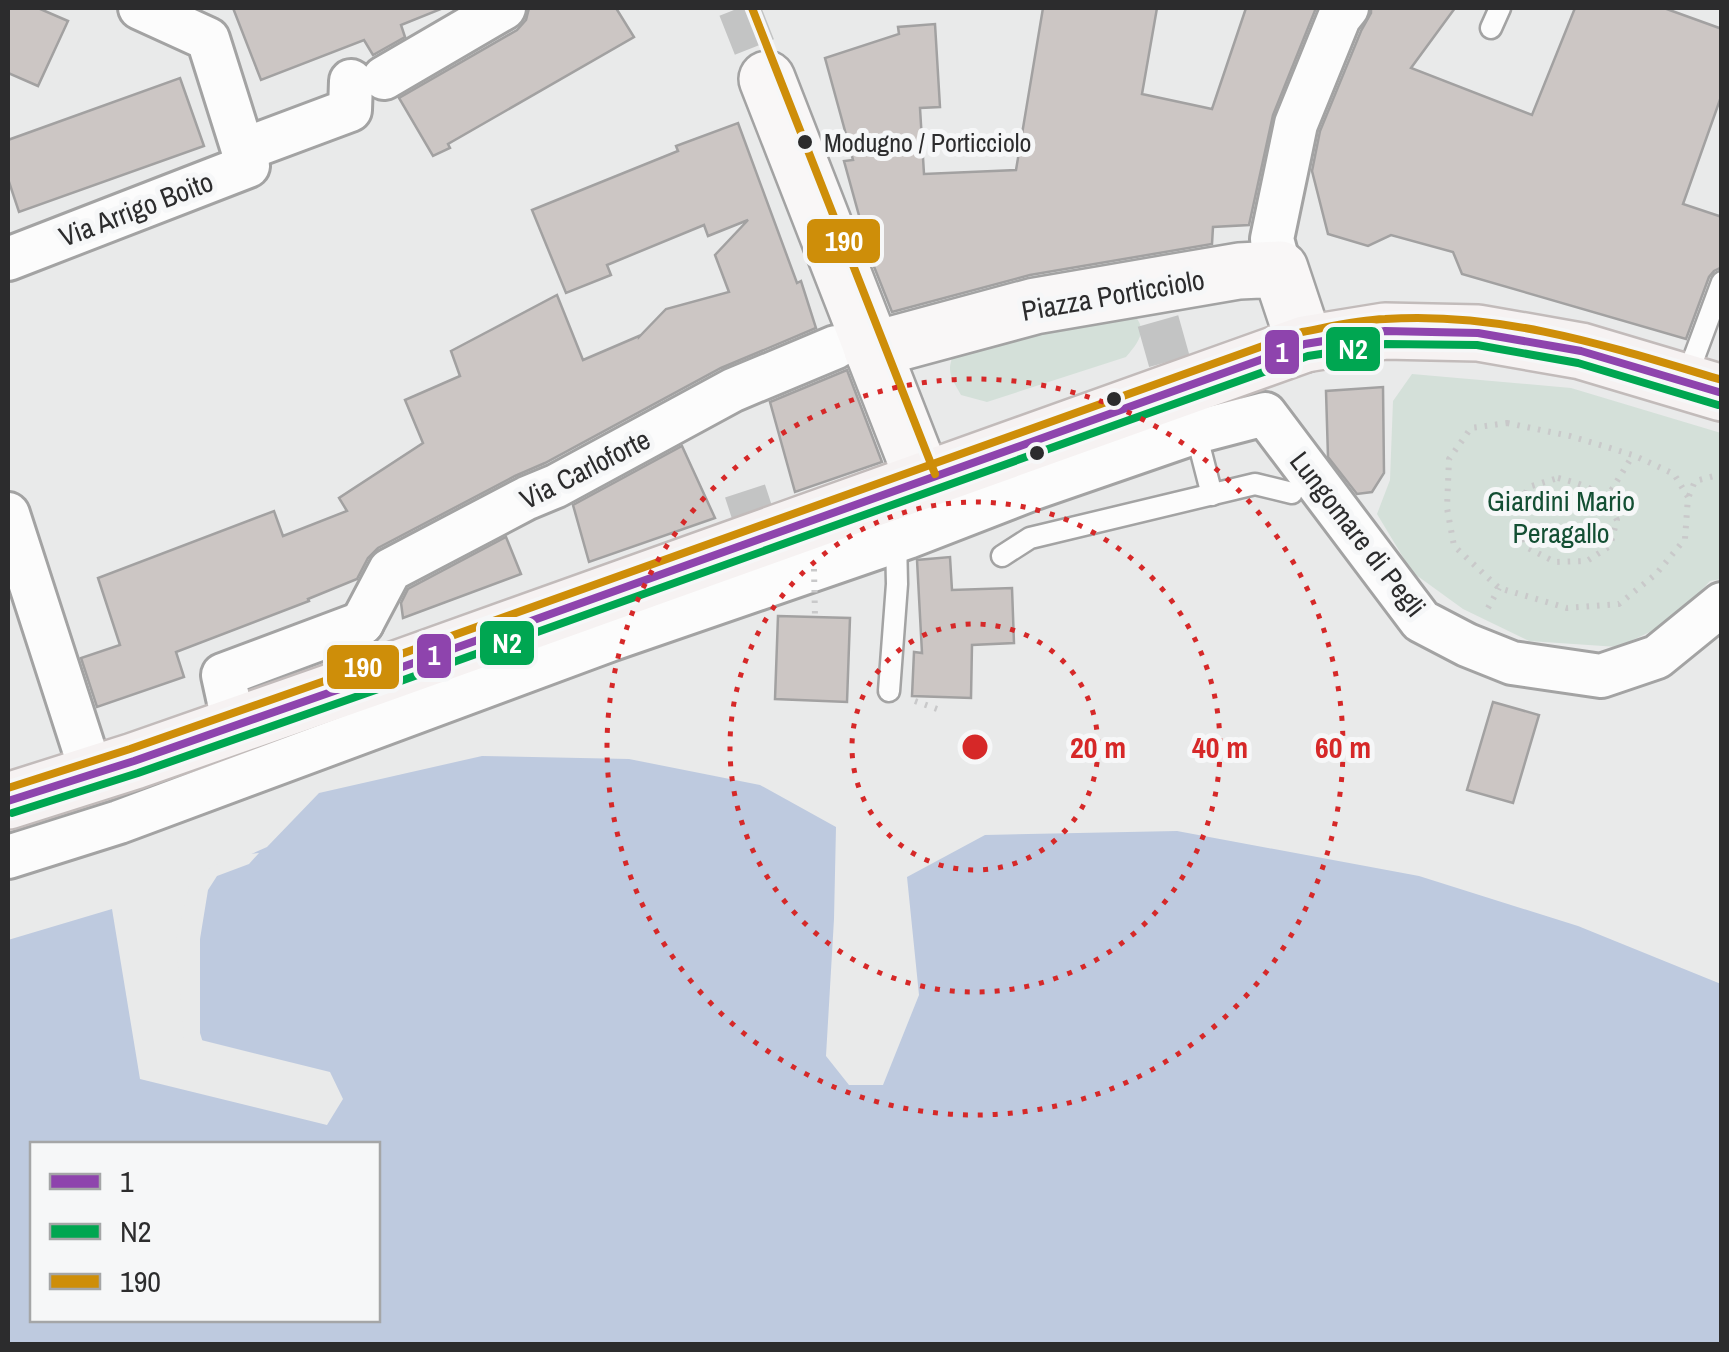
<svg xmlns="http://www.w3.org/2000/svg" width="1729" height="1352" font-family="'Archivo Narrow',sans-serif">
<rect width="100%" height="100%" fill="#e9eaea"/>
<!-- green -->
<g fill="#d4e0d9">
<path d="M1128 310C1149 326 1142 339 1126 357L987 402 961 395C949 374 946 371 956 348Z"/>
<polygon points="1412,374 1571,388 1721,433 1721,579 1710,581 1673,621 1618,647 1529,641 1463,609 1412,572 1377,514 1390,480 1393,401"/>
</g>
<!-- water -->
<path fill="#becadf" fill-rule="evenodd" d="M482 756 629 759 760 785 836 827 834 919 826 1056 849 1085H883L919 995 907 877 985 835 1177 831 1419 876 1578 926 1721 984V1344H8V940L112 909 140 1079 327 1125 343 1099 330 1072 189 1037 195 879 267 847 319 793ZM32 1144H378V1320H32Z"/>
<!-- pier -->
<polygon fill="#e9eaea" points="259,853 249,864 217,876 208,890 200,939 200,1033 204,1046 188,1042 184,1038 176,941 191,877 234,856"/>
<!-- building -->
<g fill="#ccc6c4" stroke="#a2a1a1" stroke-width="2.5">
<polygon points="8,8 38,8 68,21 38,86 8,73"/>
<polygon points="233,8 441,8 441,9 401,25 405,37 373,55 364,40 261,80"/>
<polygon points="529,8 616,8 634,37 448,144 450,148 433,156 399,98 517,30 526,20"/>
<polygon points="1043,8 1157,8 1142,94 1212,109 1246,8 1316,8 1273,115 1249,225 1213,227 1212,244 1030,275 892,312 871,259 844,161 853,160 825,58 899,34 898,27 935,24 940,107 920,108 924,174 1016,170"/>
<polygon points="1371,8 1455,8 1411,68 1532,115 1575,8 1664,8 1722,29 1722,94 1683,204 1722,217 1722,267 1714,271 1709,277 1686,339 1462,274 1453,252 1391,235 1368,246 1328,234 1312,171 1320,131 1361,31 1371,13"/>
<polygon points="180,78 204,146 19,212 8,179 8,140"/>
<polygon points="738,123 797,283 801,281 816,328 721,368 545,463 515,476 378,548 368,558 357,579 308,599 309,601 176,652 184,677 97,707 81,658 120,645 98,578 274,511 283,536 347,511 339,498 423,443 405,400 460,376 451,351 557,295 583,360 639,336 639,337 666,309 729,292 715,255 748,220 708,236 704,225 607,265 611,275 566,293 532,210 678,151 676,146"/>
<polygon points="847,370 882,462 795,492 770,402"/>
<polygon points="1383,387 1384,473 1372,492 1357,494 1328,457 1326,391"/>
<polygon points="682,446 715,518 589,562 573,505"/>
<polygon points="506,537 521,574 403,618 401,603 408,589"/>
<polygon points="950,557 952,590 1012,588 1014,643 972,645 971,698 912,696 914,652 922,653 917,560"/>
<polygon points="778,616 850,618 847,702 775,699"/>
<polygon points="1493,702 1539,715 1513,803 1467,790"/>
</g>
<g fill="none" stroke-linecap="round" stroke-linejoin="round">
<!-- street-tunnel -->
<g stroke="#c3c4c4" stroke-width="42" stroke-dasharray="42 21" stroke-linecap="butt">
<polyline points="739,8 767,79"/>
<polyline points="1158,321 1185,417"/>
<polyline points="745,491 784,610"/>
</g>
<!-- lane casing -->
<g stroke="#a3a3a3" stroke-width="25">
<g id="lane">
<polyline points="1491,28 1500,8"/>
<polyline points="1686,379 1722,282"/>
<polyline points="1195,429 1212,495"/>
<polyline points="1002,556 1030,538 1255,484 1292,493"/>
<polyline points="889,691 897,584 896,538"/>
</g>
</g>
<!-- street casing -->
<g stroke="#a3a3a3" stroke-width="48">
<g id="street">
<polyline points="384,78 504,8"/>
<polyline points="243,150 350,110 351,81"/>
<polyline points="8,259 248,166 208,39 140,8"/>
<polyline points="1280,269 1272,239 1296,124 1339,18 1347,8"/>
<polyline points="8,514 92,774"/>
<polyline points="362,623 390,570 527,498 556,486 733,390 836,347"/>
<polyline points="234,725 223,675 362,623"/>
<polyline points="8,857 119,822 612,639 908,537 1034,488 1196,432 1265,414 1421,621 1467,645 1512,663 1601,676 1657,657 1722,604"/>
</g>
</g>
<!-- secondary casing -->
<g stroke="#a3a3a3" stroke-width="60">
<g id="secondary">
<polyline points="767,79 923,479"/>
<polyline points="872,350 1035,306 1239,271 1280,269 1305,344"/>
</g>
</g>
<!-- primary casing -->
<g stroke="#c2bbba" stroke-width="60">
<polyline id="primary" points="8,801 134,761 380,675 1305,344 1385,331 1478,333 1581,351 1722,393"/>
</g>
<!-- path -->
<g stroke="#c9c9ca" stroke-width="6" stroke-dasharray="2.5 8" stroke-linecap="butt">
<polygon points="1507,423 1570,436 1633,455 1674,474 1688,497 1685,539 1656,574 1619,604 1567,608 1499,588 1454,546 1447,508 1449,459 1471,428"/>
<path d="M1558 478C1590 486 1601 490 1617 520L1610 546 1587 561 1555 562 1528 548 1516 519 1528 487Z"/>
<polyline points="1689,496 1695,481 1722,474"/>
<polyline points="1606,499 1633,455"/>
<polyline points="1488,608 1499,588"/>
<polyline points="915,701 937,709"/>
</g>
<!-- lane -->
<use href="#lane" stroke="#fcfcfc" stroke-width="20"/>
<!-- street -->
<use href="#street" stroke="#fcfcfc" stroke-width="42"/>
<!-- secondary -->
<use href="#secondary" stroke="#f9f7f7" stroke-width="55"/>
<!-- primary -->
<use href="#primary" stroke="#f6f2f2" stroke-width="55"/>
<!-- path-bridge -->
<polyline stroke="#c9c9ca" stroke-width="6" stroke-dasharray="2.5 8" stroke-linecap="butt" points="814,569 815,617"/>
<!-- bus-1 casing -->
<g stroke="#f6f7f8" stroke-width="15">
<polyline id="bus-1" points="8,801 134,761 380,675 1305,344 1385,331 1478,333 1581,351 1722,393"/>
</g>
<!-- bus-2 casing -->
<g stroke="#f6f7f8" stroke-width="15">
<polyline id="bus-2" points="12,813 138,773 384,687 1308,356 1386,344 1477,345 1578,363 1718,405"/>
</g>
<!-- bus-3 casing -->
<g stroke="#f6f7f8" stroke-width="15">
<g id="bus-3">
<polyline points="752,8 935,474"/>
<path d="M8 788 130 749 376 663 1302 332C1329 327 1357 320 1385 319 1502 311 1611 347 1722 380"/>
</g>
</g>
<!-- bus-1 -->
<use href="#bus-1" stroke="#8e44ad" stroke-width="8"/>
<!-- bus-2 -->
<use href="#bus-2" stroke="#00a651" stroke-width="8"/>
<!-- bus-3 -->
<use href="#bus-3" stroke="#ce8e09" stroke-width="8"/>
</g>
<!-- distance rings -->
<g fill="none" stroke="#d62828" stroke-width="5" stroke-dasharray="5 10">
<circle cx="975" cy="747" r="123"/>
<circle cx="975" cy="747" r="245"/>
<circle cx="975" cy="747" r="368"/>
</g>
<!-- markers -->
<g fill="#2c2c2d" stroke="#f6f7f8" stroke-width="4">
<circle cx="805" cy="142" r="9"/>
<circle cx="1114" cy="399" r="9"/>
<circle cx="1037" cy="453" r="9"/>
</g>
<g text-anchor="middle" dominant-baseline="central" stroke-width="10" stroke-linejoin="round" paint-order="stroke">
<!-- bus labels -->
<g font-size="26" fill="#2c2c2d" stroke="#f6f7f8" text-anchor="start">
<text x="824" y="142">Modugno / Porticciolo</text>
</g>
<!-- street labels -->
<g font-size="28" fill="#2c2c2d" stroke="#f6f7f8">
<text transform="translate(136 209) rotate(-21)">Via Arrigo Boito</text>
<text transform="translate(1113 295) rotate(-10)">Piazza Porticciolo</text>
<text transform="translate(585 469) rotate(-27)">Via Carloforte</text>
<text transform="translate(1358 534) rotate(52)">Lungomare di Pegli</text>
</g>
<!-- park labels -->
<g font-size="28" fill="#134f33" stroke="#f6f7f8">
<text x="1561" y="501">Giardini Mario<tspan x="1561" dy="32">Peragallo</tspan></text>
</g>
</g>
<circle cx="975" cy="747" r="15" fill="#d62828" stroke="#f6f7f8" stroke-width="5"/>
<g font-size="30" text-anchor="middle" font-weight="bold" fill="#d62828" stroke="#f6f7f8" stroke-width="10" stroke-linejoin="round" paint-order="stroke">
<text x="1098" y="758">20 m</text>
<text x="1220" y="758">40 m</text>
<text x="1343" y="758">60 m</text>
</g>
<g stroke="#f6f7f8" stroke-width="4">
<rect x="805" y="217" width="77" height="48" rx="10" fill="#ce8e09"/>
<rect x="1324" y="325" width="58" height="48" rx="10" fill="#00a651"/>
<rect x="1263" y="328" width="38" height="48" rx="10" fill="#8e44ad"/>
<rect x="478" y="619" width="58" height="48" rx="10" fill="#00a651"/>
<rect x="415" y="632" width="38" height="48" rx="10" fill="#8e44ad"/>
<rect x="325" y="643" width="76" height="48" rx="10" fill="#ce8e09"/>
</g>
<g font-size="28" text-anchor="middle" font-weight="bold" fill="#fff">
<text x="844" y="251">190</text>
<text x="1353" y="359">N2</text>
<text x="1282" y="362">1</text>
<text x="507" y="653">N2</text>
<text x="434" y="665">1</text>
<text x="363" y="677">190</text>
</g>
<!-- border -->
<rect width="1729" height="1352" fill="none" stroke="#2c2c2d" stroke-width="20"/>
<!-- legend -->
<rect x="30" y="1142" width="350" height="180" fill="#f6f7f8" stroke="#a5a6a7" stroke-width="2.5"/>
<rect x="50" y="1174" width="50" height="15" fill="#8e44ad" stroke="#a5a6a7" stroke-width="2.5"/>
<text x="120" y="1192" font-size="30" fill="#2c2c2d">1</text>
<rect x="50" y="1224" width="50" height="15" fill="#00a651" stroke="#a5a6a7" stroke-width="2.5"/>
<text x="120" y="1242" font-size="30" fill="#2c2c2d">N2</text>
<rect x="50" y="1274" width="50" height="15" fill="#ce8e09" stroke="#a5a6a7" stroke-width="2.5"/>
<text x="120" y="1292" font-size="30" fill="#2c2c2d">190</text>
</svg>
